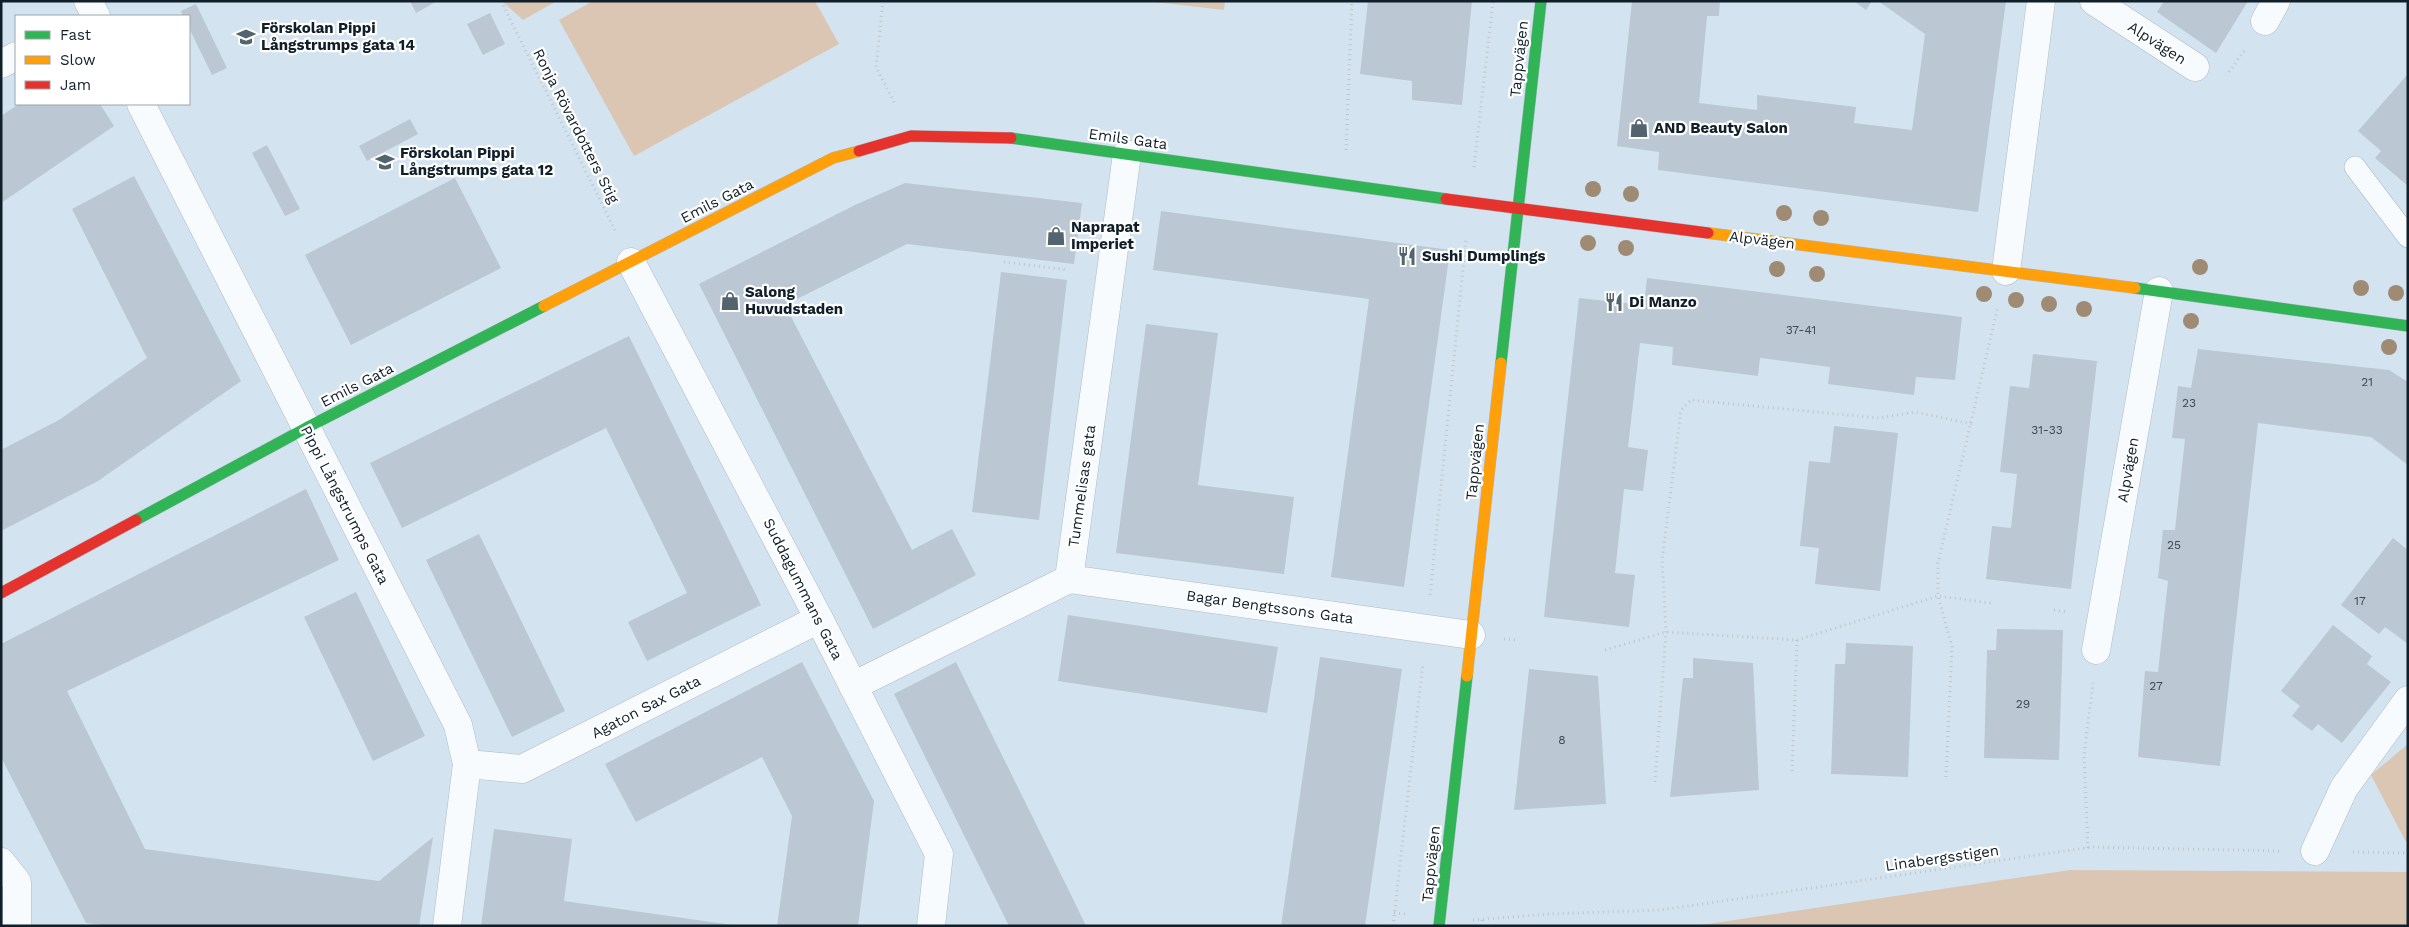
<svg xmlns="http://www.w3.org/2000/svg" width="2409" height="927" font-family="'Work Sans',sans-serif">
<rect width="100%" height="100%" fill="#d3e4f0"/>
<!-- green -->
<g fill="#dbc6b4">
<polygon points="502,1 557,1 523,20"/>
<polygon points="593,1 815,1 839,44 634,156 559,20"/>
<polygon points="1146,1 1225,1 1224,10"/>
<polygon points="2408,744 2408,841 2406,842 2371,775"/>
<polygon points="2070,870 2408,872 2408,926 1694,926"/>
</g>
<!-- building -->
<g fill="#bbc7d3">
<polygon points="410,1 433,1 434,3 416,13"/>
<polygon points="1368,1 1472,1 1462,105 1412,100 1412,81 1360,74"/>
<polygon points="1632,1 1720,1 1719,16 1707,16 1699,103 1757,110 1757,95 1856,107 1854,123 1912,130 1925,34 1878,1 2006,1 1978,212 1658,170 1659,152 1617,146"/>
<polygon points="1854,1 1872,1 1866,10"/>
<polygon points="2164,1 2248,1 2216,53 2157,12"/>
<polygon points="196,4 227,68 212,75 189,28 189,16 183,16 181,11"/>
<polygon points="490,13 505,44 483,55 467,24"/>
<polygon points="2408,74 2408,186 2375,158 2381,151 2358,131"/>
<polygon points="19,104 100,104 114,126 1,203 1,116"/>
<polygon points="410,119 418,134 367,161 359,146"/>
<polygon points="267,145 300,209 285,216 252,153"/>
<polygon points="134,176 241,381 98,481 1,531 1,450 59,420 147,358 72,209"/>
<polygon points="455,178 501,268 351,345 305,255"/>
<polygon points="905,183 1082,203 1074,264 907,244 785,305 912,550 952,529 976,575 873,629 699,284 855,205"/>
<polygon points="1161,211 1450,250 1404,587 1331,577 1369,299 1153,270"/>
<polygon points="1001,272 1067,280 1039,520 972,512"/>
<polygon points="1647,278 1962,317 1955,380 1916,377 1914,395 1828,384 1830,367 1760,358 1758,376 1672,365 1673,347 1640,343 1628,447 1648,450 1643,491 1624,489 1615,573 1635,575 1629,627 1544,617 1579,298 1644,305"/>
<polygon points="1146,324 1218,333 1198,485 1294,497 1284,574 1116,553"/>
<polygon points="629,336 761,605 647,661 628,622 687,593 606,428 402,528 370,463"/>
<polygon points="2198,349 2389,370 2408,382 2408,465 2371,437 2258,423 2220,766 2138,757 2145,671 2158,672 2168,581 2158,578 2163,530 2175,530 2185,439 2172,438 2178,386 2191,388"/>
<polygon points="2033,354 2097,361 2071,589 1986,579 1992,526 2011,528 2017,474 2000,472 2010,386 2029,388"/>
<polygon points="1834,426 1898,433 1880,591 1815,584 1819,548 1800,546 1809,461 1830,463"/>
<polygon points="306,489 339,560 67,691 145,849 379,881 433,837 419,926 109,926 86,923 1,757 1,644"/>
<polygon points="479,534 565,711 512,737 426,560"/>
<polygon points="2393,538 2408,550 2408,644 2385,627 2379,634 2341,605"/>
<polygon points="356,592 425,736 373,761 304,617"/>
<polygon points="1068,615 1278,647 1267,713 1058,681"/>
<polygon points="2333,625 2372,656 2367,664 2391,682 2342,743 2318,724 2312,731 2292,716 2300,706 2281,691"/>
<polygon points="1997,629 2063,630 2059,760 1984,758 1987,650 1996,650"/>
<polygon points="1846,643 1913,646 1908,777 1831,774 1835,664 1845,664"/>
<polygon points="1320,657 1402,669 1365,926 1281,926"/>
<polygon points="1693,658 1753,663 1759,790 1670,797 1683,678 1693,678"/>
<polygon points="802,662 874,801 858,926 777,926 792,816 762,757 636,822 605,764"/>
<polygon points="956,662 1075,903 1086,926 1009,926 894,694"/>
<polygon points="1529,669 1598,676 1606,804 1514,810"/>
<polygon points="494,829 572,839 564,901 739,926 481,926"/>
</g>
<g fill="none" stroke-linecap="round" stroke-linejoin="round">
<!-- lane casing -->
<g stroke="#acbbc6" stroke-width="22">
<polyline id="lane" points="2355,167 2408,237"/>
</g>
<!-- street casing -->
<g stroke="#acbbc6" stroke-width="29">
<g id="street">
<polyline points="88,1 96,16"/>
<polyline points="2094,1 2195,67"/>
<polyline points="2265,21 2276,1"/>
<polyline points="1,64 16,56"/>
<polyline points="141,104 458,725 467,764 447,926"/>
<polyline points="631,262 819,619 939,854 931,926"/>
<polyline points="2006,271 2041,1"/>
<polyline points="1069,579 1471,635"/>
<polyline points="2096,650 2159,291"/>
<polyline points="853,686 1069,579 1127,154"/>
<polyline points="467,764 522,769 819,619"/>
<polyline points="2315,851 2344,788 2408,700"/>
<polyline points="1,862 17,882 17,926"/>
</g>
</g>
<!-- fast casing -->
<g stroke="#acbbc6" stroke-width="12">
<g id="fast">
<polyline points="1011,138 1446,199"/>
<polyline points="2135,288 2408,326"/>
<polyline points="1501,363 1541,1"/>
<polyline points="136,520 306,428 544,306"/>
<polyline points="1439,926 1467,676"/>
</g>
</g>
<!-- slow casing -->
<g stroke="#acbbc6" stroke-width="12">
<g id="slow">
<polyline points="1708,233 2135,288"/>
<polyline points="544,306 833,158 859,151"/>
<polyline points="1467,676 1501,363"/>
</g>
</g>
<!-- jam casing -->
<g stroke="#acbbc6" stroke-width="12">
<g id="jam">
<polyline points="859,151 911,136 1011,138"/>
<polyline points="1446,199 1708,233"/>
<polyline points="1,593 136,520"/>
</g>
</g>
<!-- path -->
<g stroke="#bfc5c9" stroke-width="3" stroke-dasharray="1 4" stroke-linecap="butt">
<polyline points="501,1 615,230"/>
<polyline points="883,1 876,67 895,104"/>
<polyline points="2229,72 2246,48"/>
<polyline points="1346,150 1352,1"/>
<polyline points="1474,167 1493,1"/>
<polyline points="1004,262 1068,270"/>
<polyline points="1430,595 1466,238"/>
<polyline points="2054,610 2068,612"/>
<polyline points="1504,639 1516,640"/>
<polyline points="1797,640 1938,596 1938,563 1998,306"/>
<polyline points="1605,650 1666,632 1797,640 1792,772"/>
<polyline points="1946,777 1952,647 1938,596 1991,603"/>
<polyline points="1655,782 1666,632 1662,560 1681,410 1691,400 1879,418 1916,412 1972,424"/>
<polyline points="2088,848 2084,755 2093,683"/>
<polyline points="2353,852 2408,853"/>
<polyline points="1394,913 1405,914"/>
<polyline points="1473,920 1549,914 1661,910 2092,847 2282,851"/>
<polyline points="1393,926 1423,663"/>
<polyline points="1481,926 1482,920"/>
</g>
<!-- lane -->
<use href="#lane" stroke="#f8fbfd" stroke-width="21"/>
<!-- street -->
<use href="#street" stroke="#f8fbfd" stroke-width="28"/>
<!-- fast -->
<use href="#fast" stroke="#30b455" stroke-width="11"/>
<!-- slow -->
<use href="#slow" stroke="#ff9f0a" stroke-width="11"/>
<!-- jam -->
<use href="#jam" stroke="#e5322d" stroke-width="11"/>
</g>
<!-- trees -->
<g fill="#9f8b74">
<circle cx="1593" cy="189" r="8"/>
<circle cx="1631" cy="194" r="8"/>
<circle cx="1784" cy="213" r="8"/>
<circle cx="1821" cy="218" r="8"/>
<circle cx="1588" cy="243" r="8"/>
<circle cx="1626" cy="248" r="8"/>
<circle cx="2200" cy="267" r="8"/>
<circle cx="1777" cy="269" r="8"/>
<circle cx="1817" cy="274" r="8"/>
<circle cx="2361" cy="288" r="8"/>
<circle cx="2396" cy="293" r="8"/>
<circle cx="1984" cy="294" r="8"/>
<circle cx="2016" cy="300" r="8"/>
<circle cx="2049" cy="304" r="8"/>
<circle cx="2084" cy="309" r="8"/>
<circle cx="2191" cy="321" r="8"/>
<circle cx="2389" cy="347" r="8"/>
</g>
<!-- icons -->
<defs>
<g id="school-bare" transform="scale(1.5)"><path d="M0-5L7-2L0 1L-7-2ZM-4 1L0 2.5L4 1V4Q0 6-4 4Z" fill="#54646f" stroke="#fff" stroke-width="2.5" paint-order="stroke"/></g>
<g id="shop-bare" transform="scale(1.5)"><path d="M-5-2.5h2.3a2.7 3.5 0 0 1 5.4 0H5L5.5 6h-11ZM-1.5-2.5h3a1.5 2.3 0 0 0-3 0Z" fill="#54646f" stroke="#fff" stroke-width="2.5" paint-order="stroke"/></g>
<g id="restaurant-bare" transform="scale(1.5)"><path d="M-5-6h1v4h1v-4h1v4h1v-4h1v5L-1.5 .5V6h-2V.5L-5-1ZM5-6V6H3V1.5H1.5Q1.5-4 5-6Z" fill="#54646f" stroke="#fff" stroke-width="2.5" paint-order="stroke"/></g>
</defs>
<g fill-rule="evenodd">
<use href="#school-bare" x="246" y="37"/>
<use href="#shop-bare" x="1639" y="128"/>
<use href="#school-bare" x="385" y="162"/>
<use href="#shop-bare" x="1056" y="236"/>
<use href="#restaurant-bare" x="1407" y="256"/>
<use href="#shop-bare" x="730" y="301"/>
<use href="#restaurant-bare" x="1614" y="302"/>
</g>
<g text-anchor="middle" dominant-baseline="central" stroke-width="4.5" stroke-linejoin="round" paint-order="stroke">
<!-- number labels -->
<g font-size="12" fill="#3b4954">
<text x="1801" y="330">37-41</text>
<text x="2367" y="382">21</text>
<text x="2189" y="403">23</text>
<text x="2047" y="430">31-33</text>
<text x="2174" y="545">25</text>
<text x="2360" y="601">17</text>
<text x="2156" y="686">27</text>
<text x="2023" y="704">29</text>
<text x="1562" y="740">8</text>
</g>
<!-- poi labels -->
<g font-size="15" font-weight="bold" fill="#101f29" stroke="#fff" text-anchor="start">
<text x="261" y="28">Förskolan Pippi<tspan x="261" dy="17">Långstrumps gata 14</tspan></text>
<text x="1654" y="128">AND Beauty Salon</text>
<text x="400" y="153">Förskolan Pippi<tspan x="400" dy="17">Långstrumps gata 12</tspan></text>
<text x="1071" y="227">Naprapat<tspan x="1071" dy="17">Imperiet</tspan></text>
<text x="1422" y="256">Sushi Dumplings</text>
<text x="745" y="292">Salong<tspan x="745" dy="17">Huvudstaden</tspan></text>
<text x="1629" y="302">Di Manzo</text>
</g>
<!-- street labels -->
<g font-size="15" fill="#101f29" stroke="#fff">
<text transform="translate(2157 43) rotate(33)">Alpvägen</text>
<text transform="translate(1519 59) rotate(-84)">Tappvägen</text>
<text transform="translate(576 126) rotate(63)">Ronja Rövardotters Stig</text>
<text transform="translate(1128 139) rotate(8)">Emils Gata</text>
<text transform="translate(717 201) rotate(-27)">Emils Gata</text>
<text transform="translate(1762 240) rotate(7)">Alpvägen</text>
<text transform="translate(357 385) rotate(-27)">Emils Gata</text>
<text transform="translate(1475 462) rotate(-84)">Tappvägen</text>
<text transform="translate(2128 470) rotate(-80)">Alpvägen</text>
<text transform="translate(1082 486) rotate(-82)">Tummelisas gata</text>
<text transform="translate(345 505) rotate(63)">Pippi Långstrumps Gata</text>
<text transform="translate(803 589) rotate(63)">Suddagummans Gata</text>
<text transform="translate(1270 607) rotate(8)">Bagar Bengtssons Gata</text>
<text transform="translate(646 707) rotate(-27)">Agaton Sax Gata</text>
<text transform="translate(1942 858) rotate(-8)">Linabergsstigen</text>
<text transform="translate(1431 864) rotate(-84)">Tappvägen</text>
</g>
</g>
<!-- border -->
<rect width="2409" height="927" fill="none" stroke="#101f29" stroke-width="5"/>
<!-- legend -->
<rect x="15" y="15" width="175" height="90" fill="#ffffff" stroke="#9fa5a9"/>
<rect x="25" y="31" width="25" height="8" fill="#30b455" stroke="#9fa5a9"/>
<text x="60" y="40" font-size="15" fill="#101f29">Fast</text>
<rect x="25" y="56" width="25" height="8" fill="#ff9f0a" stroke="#9fa5a9"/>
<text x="60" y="65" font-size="15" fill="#101f29">Slow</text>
<rect x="25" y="81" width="25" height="8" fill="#e5322d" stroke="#9fa5a9"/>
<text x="60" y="90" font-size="15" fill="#101f29">Jam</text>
</svg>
